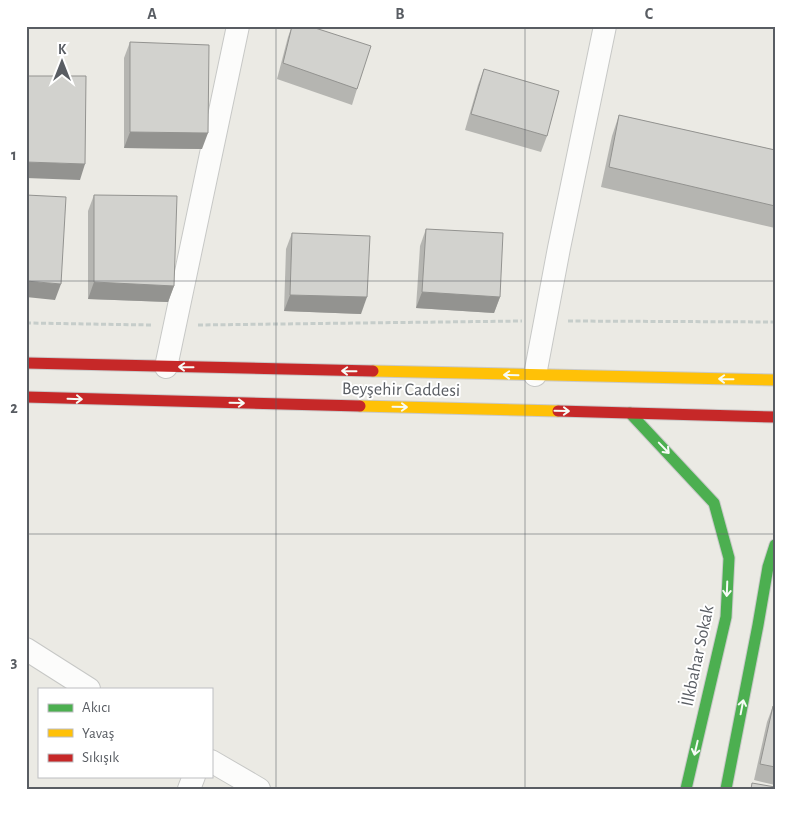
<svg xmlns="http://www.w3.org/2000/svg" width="801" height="815" font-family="'Alegreya Sans',sans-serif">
<rect width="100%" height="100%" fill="#ebeae4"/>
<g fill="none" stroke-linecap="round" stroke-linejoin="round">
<!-- street casing -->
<g stroke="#c7c8c6" stroke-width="24">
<g id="street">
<polyline points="166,367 238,26"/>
<polyline points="535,375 559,248 605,26"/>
<polyline points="26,649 89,689"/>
<polyline points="211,761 259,789"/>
<polyline points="189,789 194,776"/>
</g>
</g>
<!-- fast casing -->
<g stroke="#c9c9c9" stroke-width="13">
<g id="fast">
<polyline points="630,413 714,503 729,558 726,617 686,789"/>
<polyline points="726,789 758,625 768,567 775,545"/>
</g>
</g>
<!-- slow casing -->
<g stroke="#c9c9c9" stroke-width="13">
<g id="slow">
<polyline points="373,371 775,380"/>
<polyline points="360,406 558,411"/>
</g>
</g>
<!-- jam casing -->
<g stroke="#c9c9c9" stroke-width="13">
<g id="jam">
<polyline points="26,363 373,371"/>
<polyline points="26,397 360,406"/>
<polyline points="558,411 775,417"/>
</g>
</g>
<!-- path -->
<g stroke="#c6cdca" stroke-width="3" stroke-dasharray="5 2.5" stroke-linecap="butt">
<polyline points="568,321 775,322"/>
<polyline points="26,323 152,325"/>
<polyline points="198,325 522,321"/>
</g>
<!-- street -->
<use href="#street" stroke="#fcfcfb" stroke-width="22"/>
<!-- fast -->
<use href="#fast" stroke="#4caf50" stroke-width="11"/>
<!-- slow -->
<use href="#slow" stroke="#ffc107" stroke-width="11"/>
<!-- jam -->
<use href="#jam" stroke="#c62828" stroke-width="11"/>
</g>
<!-- wall -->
<g fill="#b5b5b1">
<polygon points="292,26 309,26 357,89 352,105 277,79 288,37"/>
<polygon points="130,42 202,149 124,148 124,58"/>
<polygon points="484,69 547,136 541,152 465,130 478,85"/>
<polygon points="619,115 775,150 775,228 601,187 612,136"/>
<polygon points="94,195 174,286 168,302 88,299 88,211"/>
<polygon points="426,229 500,297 494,313 416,308 420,246"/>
<polygon points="292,233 361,314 284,311 286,249"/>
<polygon points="773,706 775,707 775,785 754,780 767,722"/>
</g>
<!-- shaded-wall -->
<g fill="#939390">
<polygon points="130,132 208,133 202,149 124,148"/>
<polygon points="26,162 85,164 80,180 26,178"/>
<polygon points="26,281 61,284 55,300 26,297"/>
<polygon points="94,282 174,286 168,302 88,299"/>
<polygon points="422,292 500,297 494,313 416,308"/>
<polygon points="290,295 367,297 361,314 284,311"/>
</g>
<!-- building -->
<g fill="#d2d2ce" stroke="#939390">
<polygon points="292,26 309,26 371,46 357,89 283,63"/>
<polygon points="130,42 209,45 208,133 130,132"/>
<polygon points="484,69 559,91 547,136 471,114"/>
<polygon points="26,76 86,76 85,164 26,162"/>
<polygon points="619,115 775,150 775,206 609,167"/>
<polygon points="26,195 66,197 61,284 26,281"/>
<polygon points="94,195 177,196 174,286 94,282"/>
<polygon points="426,229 503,233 500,297 422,292"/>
<polygon points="292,233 370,236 367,297 290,295"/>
<polygon points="773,706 775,707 775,767 760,764"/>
<polygon points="752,783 775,787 775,789 751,789"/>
</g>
<!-- one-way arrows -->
<defs><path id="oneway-shaft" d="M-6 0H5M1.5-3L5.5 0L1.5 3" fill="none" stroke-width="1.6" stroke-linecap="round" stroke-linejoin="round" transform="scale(1.25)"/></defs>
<g stroke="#f6fbf6">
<use href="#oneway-shaft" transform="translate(186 367) rotate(-179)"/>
<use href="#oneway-shaft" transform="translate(349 371) rotate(-179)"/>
<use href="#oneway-shaft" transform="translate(511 375) rotate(-179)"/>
<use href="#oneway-shaft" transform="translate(726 379) rotate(-179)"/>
<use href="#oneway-shaft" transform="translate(75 399) rotate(2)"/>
<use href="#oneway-shaft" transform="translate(237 403) rotate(1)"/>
<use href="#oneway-shaft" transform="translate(400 407) rotate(1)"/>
<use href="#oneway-shaft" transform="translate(562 411) rotate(1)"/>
<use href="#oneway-shaft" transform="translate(664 448) rotate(46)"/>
<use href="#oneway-shaft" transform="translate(727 589) rotate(92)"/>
<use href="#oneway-shaft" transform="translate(742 707) rotate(-79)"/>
<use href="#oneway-shaft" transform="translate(696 748) rotate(103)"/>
</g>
<!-- grid -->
<path fill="none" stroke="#595d63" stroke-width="1" stroke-opacity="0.55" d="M276 26V789M525 26V789M26 281H775M26 534H775"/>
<g text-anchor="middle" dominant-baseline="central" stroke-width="4" stroke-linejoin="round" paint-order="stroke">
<!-- street labels -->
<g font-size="18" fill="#595d63" stroke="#fff">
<text transform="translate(401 390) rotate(1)">Beyşehir Caddesi</text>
<text transform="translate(698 656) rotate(-78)">İlkbahar Sokak</text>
</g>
</g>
<!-- border -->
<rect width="801" height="815" fill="none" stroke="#ffffff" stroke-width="55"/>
<!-- legend -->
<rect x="38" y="688" width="175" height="90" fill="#ffffff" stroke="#bdbec1"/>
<rect x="48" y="704" width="25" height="8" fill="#4caf50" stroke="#bdbec1"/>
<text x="82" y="712" font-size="15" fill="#595d63">Akıcı</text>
<rect x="48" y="729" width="25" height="8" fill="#ffc107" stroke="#bdbec1"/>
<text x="82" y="738" font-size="15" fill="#595d63">Yavaş</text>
<rect x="48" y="754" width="25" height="8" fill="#c62828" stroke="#bdbec1"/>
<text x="82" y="762" font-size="15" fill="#595d63">Sıkışık</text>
<!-- north arrow -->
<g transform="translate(62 62)" stroke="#ffffff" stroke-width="4" paint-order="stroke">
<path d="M0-4L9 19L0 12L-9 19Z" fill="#595d63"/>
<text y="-8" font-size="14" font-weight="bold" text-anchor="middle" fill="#595d63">K</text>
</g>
<rect x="28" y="28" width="746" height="760" fill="none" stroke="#595d63" stroke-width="2"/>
<g font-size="16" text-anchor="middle" font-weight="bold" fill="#595d63">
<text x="152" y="19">A</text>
<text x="400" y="19">B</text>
<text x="649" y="19">C</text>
<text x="14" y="160">1</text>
<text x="14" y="413">2</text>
<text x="14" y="667">3</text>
</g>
</svg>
